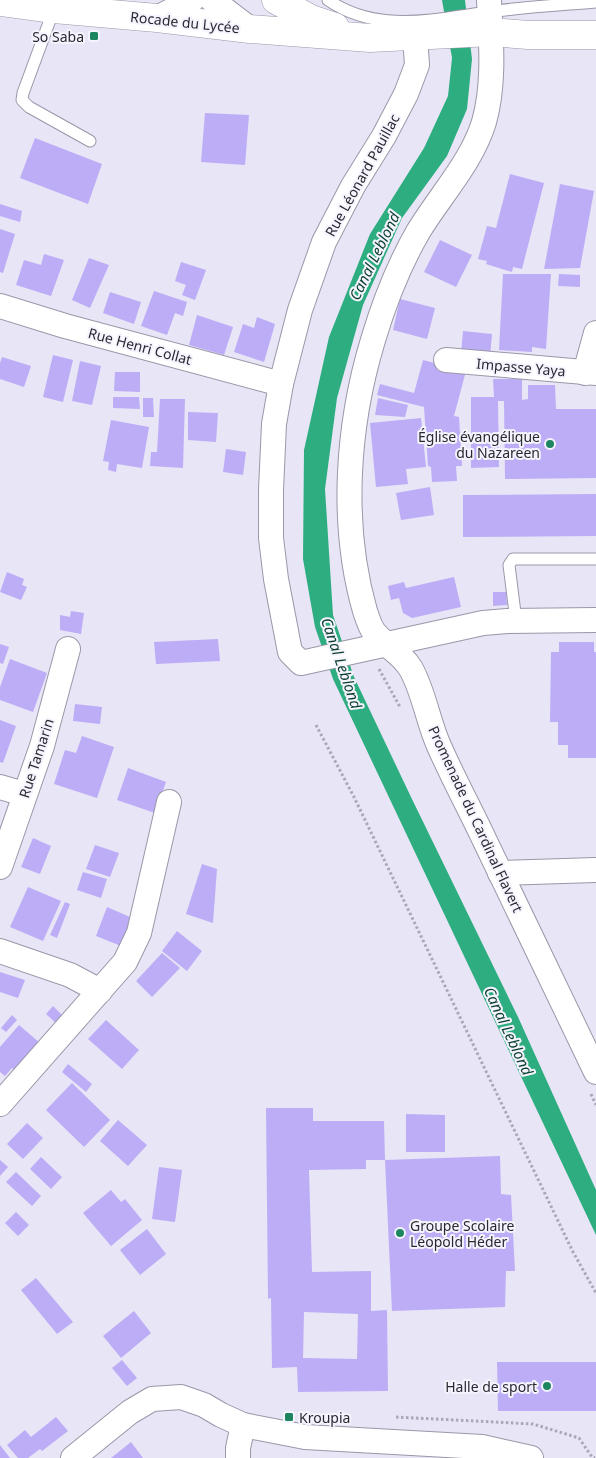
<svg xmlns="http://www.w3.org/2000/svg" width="596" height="1458" font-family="'Noto Sans',sans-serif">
<rect width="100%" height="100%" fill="#e8e5f7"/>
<!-- water -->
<polygon fill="#2eae80" points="442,0 465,0 472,59 467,109 447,156 402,218 363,305 337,398 325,489 333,615 354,677 411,797 518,1017 596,1190 596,1235 333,679 315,627 303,559 304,450 329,337 370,234 424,148 448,96 452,58"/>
<!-- building -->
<g fill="#bdadf6" fill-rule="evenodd">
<polygon points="205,113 249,115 245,165 201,162"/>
<polygon points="35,138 102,164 88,204 20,178"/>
<polygon points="510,174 544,183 522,269 513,267 512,272 486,264 487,261 478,259 487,226 496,228"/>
<polygon points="560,184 594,191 580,268 544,269"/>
<polygon points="0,204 22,211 20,222 0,216"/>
<polygon points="0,229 15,234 3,273 0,272"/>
<polygon points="440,240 472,255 456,287 424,272"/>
<polygon points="44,254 64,260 51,296 16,285 24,260 41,265"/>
<polygon points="89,258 109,265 90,308 72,300"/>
<polygon points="181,262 206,270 195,300 182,295 186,285 175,281"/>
<polygon points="503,274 551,274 546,349 532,347 532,352 499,350"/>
<polygon points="559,274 580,275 580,287 558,286"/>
<polygon points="154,291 187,302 183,316 175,313 167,335 141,326"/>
<polygon points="110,292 141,302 134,324 103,313"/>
<polygon points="400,299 435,308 427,339 393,330"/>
<polygon points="197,315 233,327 224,355 189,345"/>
<polygon points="257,317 275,324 264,362 234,352 243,324 254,328"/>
<polygon points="463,331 492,334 490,357 461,354"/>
<polygon points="53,355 73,360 63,402 43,397"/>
<polygon points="2,357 31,366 24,387 0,379 0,363"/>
<polygon points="423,360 466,371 454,416 459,417 462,466 456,466 457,481 432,482 431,467 428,466 424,407 377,395 380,384 414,393"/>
<polygon points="80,361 101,366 92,405 72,401"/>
<polygon points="115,372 140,372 140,392 114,391"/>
<polygon points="493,379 522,379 522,400 528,399 528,385 555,385 556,409 596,409 596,478 505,479 504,401 498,401 499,467 471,468 471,397 494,397"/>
<polygon points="113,397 139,397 140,409 113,408"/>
<polygon points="143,398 153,398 154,417 143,417"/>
<polygon points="378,398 408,405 405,417 375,415"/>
<polygon points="160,399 185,399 183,468 150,466 151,452 157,452"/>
<polygon points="188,412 218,413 216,442 188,440"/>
<polygon points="421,418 426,467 406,469 408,484 376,487 370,423"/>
<polygon points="111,420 149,427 142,468 117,464 116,472 108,470 109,462 103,461"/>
<polygon points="226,449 246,452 243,475 223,472"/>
<polygon points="430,487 434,515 401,520 396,493"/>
<polygon points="596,494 596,536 463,537 463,495"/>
<polygon points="7,572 24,579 22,585 27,587 21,600 0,592"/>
<polygon points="454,577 461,607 412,618 403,613 399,598 391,600 388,586 404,582 406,588"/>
<polygon points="493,592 506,592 507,605 493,606"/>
<polygon points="71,611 84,613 81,634 60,630 60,615 70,617"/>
<polygon points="218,639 220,661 156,664 154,642"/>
<polygon points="559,642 594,642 594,652 596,652 596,758 568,758 568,745 558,745 558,722 550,722 551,652 559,652"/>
<polygon points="0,644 9,647 3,664 0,663"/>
<polygon points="10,659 47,673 33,712 0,700 0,687"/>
<polygon points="75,704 102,707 100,724 73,721"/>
<polygon points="0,720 16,726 3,763 0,762"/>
<polygon points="82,736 114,747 97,798 54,784 65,750 76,753"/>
<polygon points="128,768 166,782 155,813 117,800"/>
<polygon points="33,838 51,846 40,874 21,867"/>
<polygon points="95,845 119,853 110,877 86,869"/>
<polygon points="202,864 217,869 213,923 186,914"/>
<polygon points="83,872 107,879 101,898 77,890"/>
<polygon points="28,887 61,901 43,941 10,927"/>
<polygon points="65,902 70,904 57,938 50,935"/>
<polygon points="107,907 137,920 126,948 96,936"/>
<polygon points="177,931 202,951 187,971 162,951"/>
<polygon points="162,953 180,968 152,997 136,981"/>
<polygon points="0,972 25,980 18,998 0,992"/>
<polygon points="53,1006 65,1018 59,1026 46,1014"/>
<polygon points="12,1015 17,1020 6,1032 1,1028"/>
<polygon points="106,1020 139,1050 122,1069 88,1039"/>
<polygon points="19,1025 40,1043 15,1071 12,1068 5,1076 0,1072 0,1047"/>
<polygon points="68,1064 92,1084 86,1092 62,1072"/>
<polygon points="72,1083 110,1120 84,1147 46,1110"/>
<path d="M266 1108H313V1121H384L385 1160H366V1169L309 1170 312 1272 371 1271V1311L387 1310 388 1391 298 1392 297 1367 272 1368 271 1298 268 1299ZM304 1312 358 1314 357 1359 303 1358Z"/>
<polygon points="406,1114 445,1115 445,1152 406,1152"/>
<polygon points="118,1120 147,1145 128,1166 100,1141"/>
<polygon points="27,1123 43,1138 23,1159 7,1144"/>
<polygon points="500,1156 501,1194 511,1195 515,1271 506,1271 505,1307 392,1311 385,1160"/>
<polygon points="41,1157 62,1177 51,1189 30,1169"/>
<polygon points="0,1160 8,1167 0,1176"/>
<polygon points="159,1167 182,1170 175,1222 152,1219"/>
<polygon points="16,1172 41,1196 32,1206 6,1182"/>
<polygon points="111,1190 121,1202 125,1199 142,1220 111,1246 83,1213"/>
<polygon points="16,1212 29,1225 18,1236 5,1223"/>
<polygon points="147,1229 166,1254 140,1275 120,1250"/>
<polygon points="36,1278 73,1322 57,1334 21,1290"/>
<polygon points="134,1311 151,1333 121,1358 103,1336"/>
<polygon points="122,1360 137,1378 127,1386 112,1368"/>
<polygon points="497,1362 596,1362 596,1411 498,1411"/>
<polygon points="56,1417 68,1431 42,1451 40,1449 28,1458 18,1458 7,1445 25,1430 31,1437"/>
<polygon points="131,1442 143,1458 111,1458"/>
<polygon points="0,1445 10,1458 0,1458"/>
</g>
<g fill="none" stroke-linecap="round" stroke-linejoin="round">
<!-- lane casing -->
<g stroke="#9a97a8" stroke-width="13">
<g id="lane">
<path d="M328 0C377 34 435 19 489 12 524 7 560 5 596 2"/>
<polyline points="54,9 23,93 22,100 29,107 90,141"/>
<polyline points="516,621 509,565 513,559 596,559"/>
</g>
</g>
<!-- street casing -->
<g stroke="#9a97a8" stroke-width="26">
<g id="street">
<polyline points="212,0 250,29"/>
<path d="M489 0C491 40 495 83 484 122 472 162 439 197 418 232 399 265 384 303 373 340 347 426 340 524 365 611 367 617 370 627 374 632 385 646 402 653 411 669 424 692 428 722 439 746 453 778 470 809 485 841 522 918 559 995 596 1072"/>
<polyline points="157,18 192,0"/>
<polyline points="415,36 417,65 406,94 384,136 353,186 324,242 300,310 281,384 274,424 271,490 271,538 276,579 290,652 301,663 483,623 507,621 596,620"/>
<polyline points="0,306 65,326 281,384"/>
<polyline points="446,360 596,373"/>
<polyline points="585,373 596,333"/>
<polyline points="0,787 24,794"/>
<polyline points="0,867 42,746 68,649"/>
<polyline points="500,873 596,870"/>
<polyline points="0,951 70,975 100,991"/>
<polyline points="0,1104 125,962 139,933 169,802"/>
<polyline points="73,1458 130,1412 152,1399 181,1397 204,1405 221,1415 243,1425 305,1437 482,1447 531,1458"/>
<polyline points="238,1458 238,1448 243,1425"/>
</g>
</g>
<!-- secondary casing -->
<g stroke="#9a97a8" stroke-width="29">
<g id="secondary">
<polyline points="276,0 311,19 335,27"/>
<polyline points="0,2 54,9 157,18 250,29 370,38 491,32 528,35 596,35"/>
</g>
</g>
<!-- path -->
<g stroke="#aaa8b6" stroke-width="3" stroke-dasharray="2.5 2.5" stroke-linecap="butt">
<polyline points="379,669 400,707"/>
<polyline points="316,725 354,797 573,1252 596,1293"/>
<polyline points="591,1094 596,1105"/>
<polyline points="396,1417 533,1424 579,1438 592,1457 595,1458"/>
</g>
<!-- lane -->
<use href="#lane" stroke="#fff" stroke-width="11"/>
<!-- street -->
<use href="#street" stroke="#fff" stroke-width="24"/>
<!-- secondary -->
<use href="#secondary" stroke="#fff" stroke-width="28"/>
</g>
<!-- markers -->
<g fill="#1d8560" stroke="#f5f4fe" stroke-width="2">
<rect x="89" y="31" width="10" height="10" rx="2.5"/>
<circle cx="550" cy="444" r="5"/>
<circle cx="400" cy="1233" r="5"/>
<circle cx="547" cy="1386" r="5"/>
<rect x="284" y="1412" width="10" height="10" rx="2.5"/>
</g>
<g text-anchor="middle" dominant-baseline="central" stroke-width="4" stroke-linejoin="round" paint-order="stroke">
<!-- street labels -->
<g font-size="14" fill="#2a292f" stroke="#f5f4fe">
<text transform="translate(185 22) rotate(6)">Rocade du Lycée</text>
<text transform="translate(362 175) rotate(-61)">Rue Léonard Pauillac</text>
<text transform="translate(140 346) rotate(15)">Rue Henri Collat</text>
<text transform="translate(521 367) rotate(5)">Impasse Yaya</text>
<text transform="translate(36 758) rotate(-72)">Rue Tamarin</text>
<text transform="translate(476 819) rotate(65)">Promenade du Cardinal Flavert</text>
</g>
<!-- poi labels -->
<g font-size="14" fill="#2a292f" stroke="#f5f4fe" text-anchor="end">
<text x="84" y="36">So Saba</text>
<text x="540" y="436">Église évangélique<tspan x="540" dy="16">du Nazareen</tspan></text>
<text x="410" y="1225" text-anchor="start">Groupe Scolaire<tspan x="410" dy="16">Léopold Héder</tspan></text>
<text x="537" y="1386">Halle de sport</text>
<text x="299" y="1417" text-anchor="start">Kroupia</text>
</g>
<!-- water labels -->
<g font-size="15" font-style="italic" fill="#0a3f2c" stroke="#f5f4fe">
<text transform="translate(374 256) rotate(-64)">Canal Leblond</text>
<text transform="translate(342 663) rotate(71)">Canal Leblond</text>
<text transform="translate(509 1031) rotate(65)">Canal Leblond</text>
</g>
</g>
</svg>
